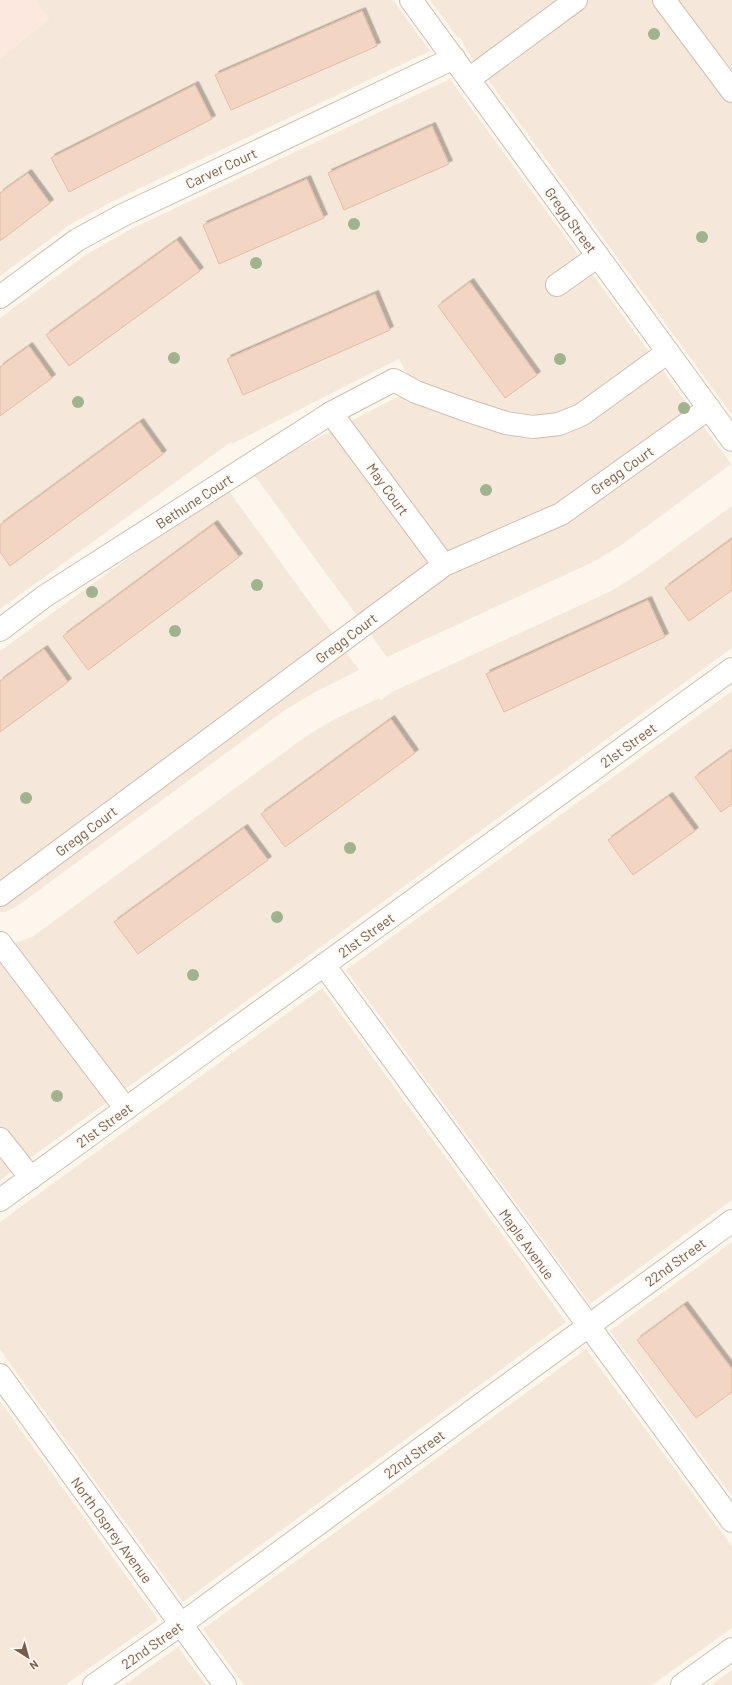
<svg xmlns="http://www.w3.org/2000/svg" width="732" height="1685" font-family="Barlow,sans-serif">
<defs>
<filter id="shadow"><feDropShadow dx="3.5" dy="-3.5" stdDeviation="0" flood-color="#0004"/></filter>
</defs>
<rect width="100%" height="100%" fill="#fdf6ec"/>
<!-- residential -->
<g fill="#f5e8da">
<polygon points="35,0 393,0 430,51 115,200 69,225 0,276 0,58 49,19"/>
<polygon points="430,0 732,0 732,415 467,51 460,37 458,38"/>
<polygon points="450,79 731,464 620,546 593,562 387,657 252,472 415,388 399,359 232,444 231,442 0,609 0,318 87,254 131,229"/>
<polygon points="226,487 359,670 317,691 285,710 16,907 5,912 0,912 0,651"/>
<polygon points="732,506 732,648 0,1180 0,944 12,944 32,937 305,737 333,720 379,698 381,700 392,692 611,591 640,573"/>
<polygon points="732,691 732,1200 590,1304 346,970"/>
<polygon points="322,988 566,1322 183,1602 0,1350 0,1222"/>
<polygon points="732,1242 732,1496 610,1331"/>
<polygon points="586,1349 732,1546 732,1628 652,1685 244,1685 203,1629"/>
<polygon points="0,1401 158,1620 65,1685 0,1685"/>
<polygon points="178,1647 206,1685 124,1685"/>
<polygon points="732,1670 732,1685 711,1685"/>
</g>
<!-- commercial -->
<polygon fill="#fde8e0" points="0,0 35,0 49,19 0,58"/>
<!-- building -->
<g fill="#f3d5c3" stroke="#e6bba3" filter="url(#shadow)">
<polygon points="362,11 377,46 231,110 215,75"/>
<polygon points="195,85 212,119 69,192 51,158"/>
<polygon points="432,126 449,164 344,210 328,173"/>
<polygon points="28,173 50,203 0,241 0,193"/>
<polygon points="307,179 324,218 219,264 203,225"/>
<polygon points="177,240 200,271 69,366 46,335"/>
<polygon points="470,282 537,375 505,398 438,306"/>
<polygon points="375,294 390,330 243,395 227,359"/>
<polygon points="29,346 52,378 0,416 0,367"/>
<polygon points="140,422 163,454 10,566 0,552 0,525"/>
<polygon points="214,524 239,557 88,670 63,636"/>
<polygon points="732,539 732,590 689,621 665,588"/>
<polygon points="648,600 665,637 504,712 486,674"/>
<polygon points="44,649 68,682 0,732 0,681"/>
<polygon points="391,719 415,753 285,847 261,814"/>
<polygon points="732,750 732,804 721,812 695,777"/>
<polygon points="669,796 695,831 633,875 608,840"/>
<polygon points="244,828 268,860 138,954 114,922"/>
<polygon points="684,1305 732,1369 732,1392 696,1418 637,1340"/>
</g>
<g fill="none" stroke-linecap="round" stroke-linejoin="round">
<!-- minor casing -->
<g stroke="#d1beb0" stroke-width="24">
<g id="minor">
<polyline points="411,0 732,440"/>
<polyline points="664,0 732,91"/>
<polyline points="469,79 576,0"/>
<polyline points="557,285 598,256"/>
<polyline points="0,297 77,240 123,215 454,58"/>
<polyline points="331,413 444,565"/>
<polyline points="0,630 45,596 331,413 394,380 416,392 463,409 506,423 533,427 559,424 581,415 668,352"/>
<polyline points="0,895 444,565 561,514 709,408"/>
<polyline points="0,943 126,1109"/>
<polyline points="324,965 732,1521"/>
<polyline points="0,1139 31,1178"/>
<polyline points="0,1200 732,669"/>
<polyline points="0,1375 225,1685"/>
<polyline points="94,1685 180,1625 732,1221"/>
<polyline points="682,1685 732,1649"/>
</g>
</g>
<!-- minor -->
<use href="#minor" stroke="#fff" stroke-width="22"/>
</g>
<!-- trees -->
<g fill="#a0b28e">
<circle cx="654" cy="34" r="6"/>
<circle cx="354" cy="224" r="6"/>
<circle cx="702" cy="237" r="6"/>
<circle cx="256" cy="263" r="6"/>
<circle cx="174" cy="358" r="6"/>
<circle cx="560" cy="359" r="6"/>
<circle cx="78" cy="402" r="6"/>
<circle cx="684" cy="408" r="6"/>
<circle cx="486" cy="490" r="6"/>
<circle cx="257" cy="585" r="6"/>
<circle cx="92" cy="592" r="6"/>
<circle cx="175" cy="631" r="6"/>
<circle cx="26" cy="798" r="6"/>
<circle cx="350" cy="848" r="6"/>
<circle cx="277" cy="917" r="6"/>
<circle cx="193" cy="975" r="6"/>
<circle cx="57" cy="1096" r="6"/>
</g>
<g text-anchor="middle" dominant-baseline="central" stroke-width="3" stroke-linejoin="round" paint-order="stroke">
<!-- street labels -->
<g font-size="14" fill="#7a5c4d" stroke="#fffaf3">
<text transform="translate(221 168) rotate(-25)">Carver Court</text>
<text transform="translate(571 220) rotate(54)">Gregg Street</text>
<text transform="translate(622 470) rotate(-35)">Gregg Court</text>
<text transform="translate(388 489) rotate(54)">May Court</text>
<text transform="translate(194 501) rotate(-33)">Bethune Court</text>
<text transform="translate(346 638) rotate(-37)">Gregg Court</text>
<text transform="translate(628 745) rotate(-36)">21st Street</text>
<text transform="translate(86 831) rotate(-37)">Gregg Court</text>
<text transform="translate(366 935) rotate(-36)">21st Street</text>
<text transform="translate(104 1125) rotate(-36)">21st Street</text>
<text transform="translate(527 1244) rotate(54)">Maple Avenue</text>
<text transform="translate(675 1262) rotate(-36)">22nd Street</text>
<text transform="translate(414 1454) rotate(-36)">22nd Street</text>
<text transform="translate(112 1530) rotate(54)">North Osprey Avenue</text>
<text transform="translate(152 1645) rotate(-35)">22nd Street</text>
</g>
</g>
<!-- north arrow -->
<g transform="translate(28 1657) rotate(143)" stroke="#fffaf3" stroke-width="3" paint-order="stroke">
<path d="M0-3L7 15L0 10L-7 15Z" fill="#7a5c4d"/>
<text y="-6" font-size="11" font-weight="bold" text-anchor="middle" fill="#7a5c4d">N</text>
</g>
</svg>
